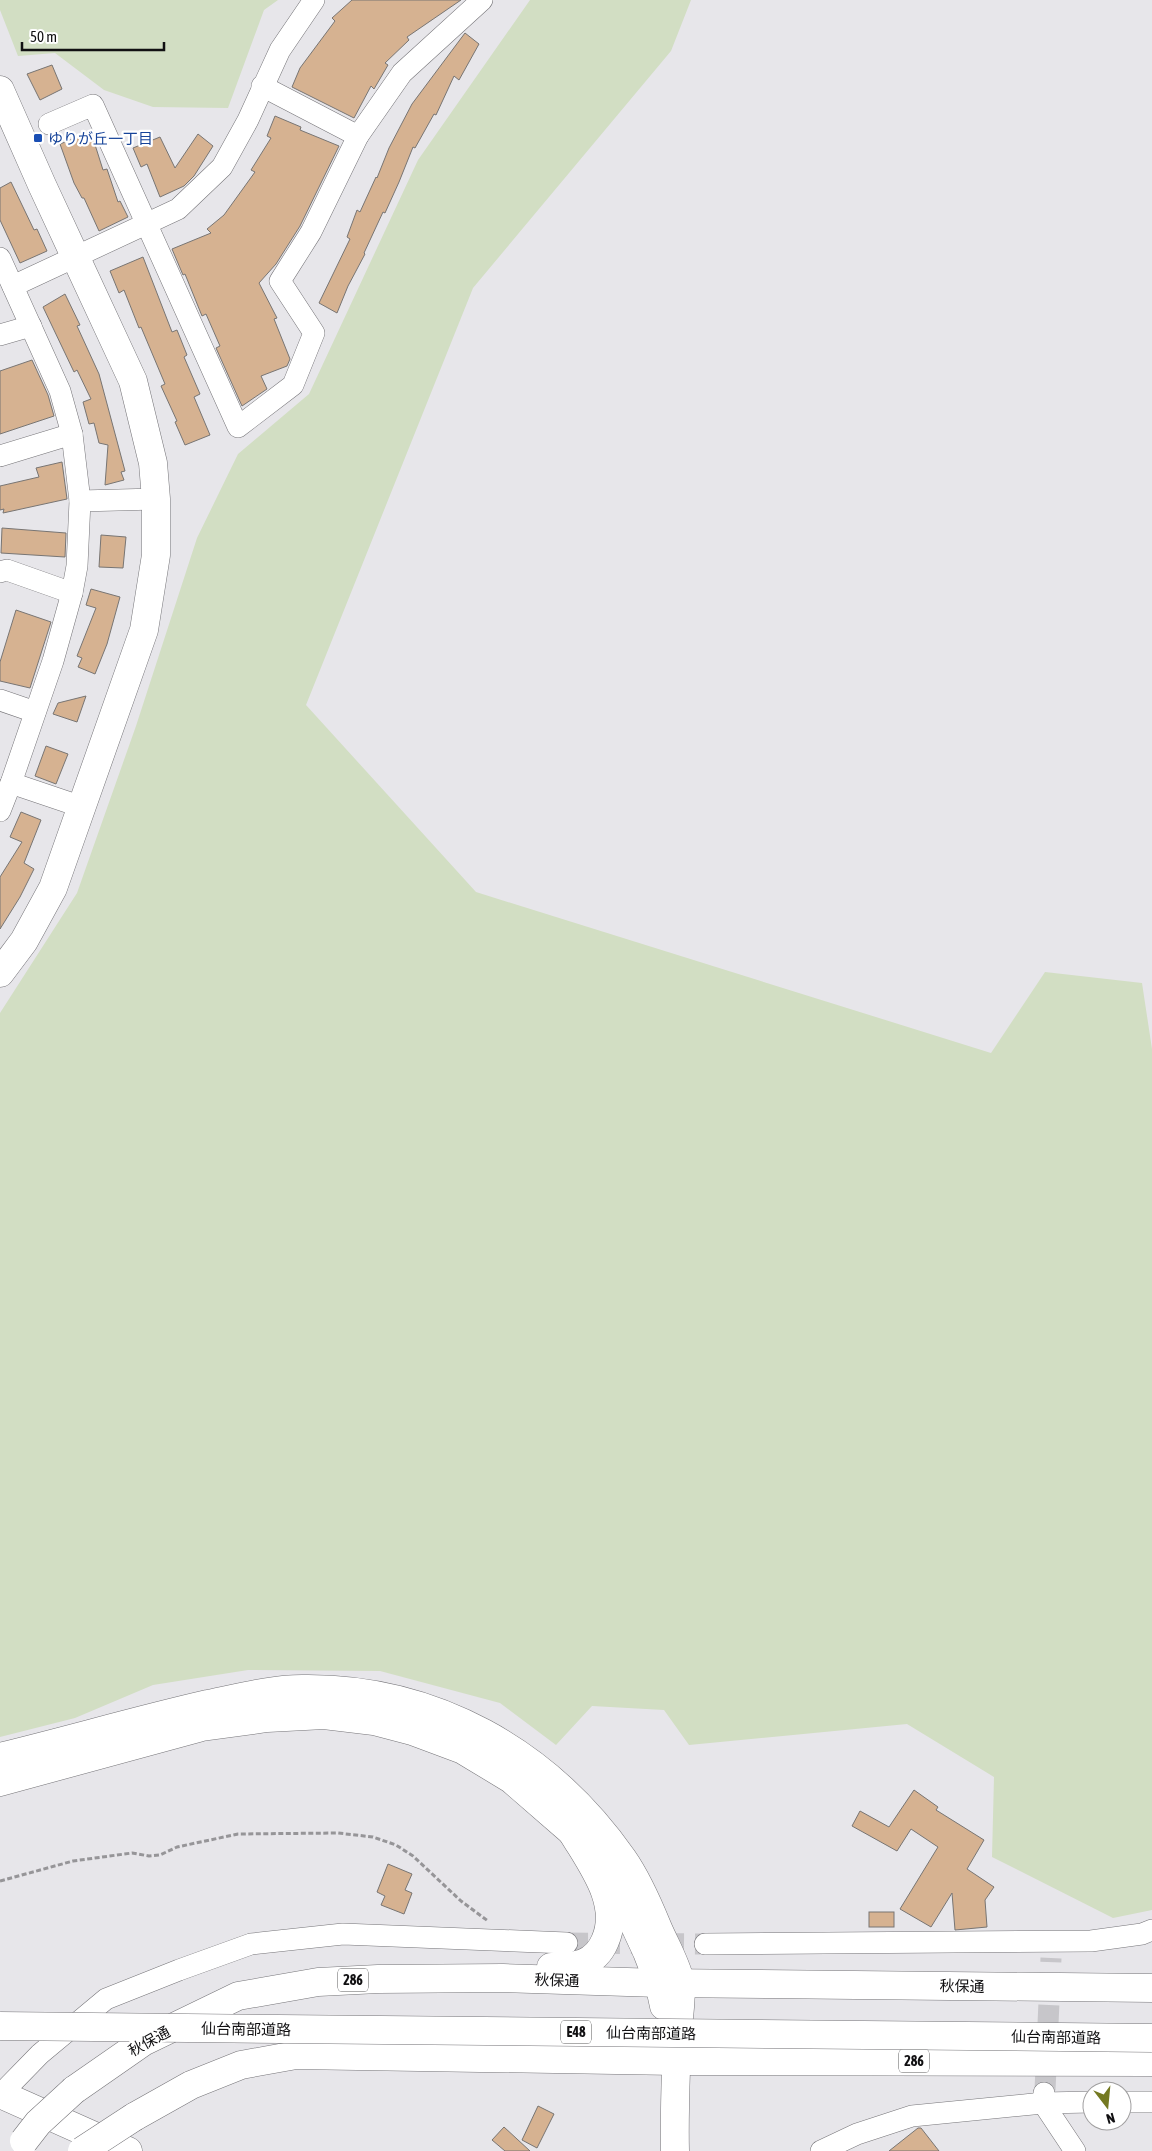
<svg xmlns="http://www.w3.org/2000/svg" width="1152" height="2151" font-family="'Asap Condensed','Noto Sans JP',sans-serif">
<rect width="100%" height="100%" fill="#e7e6ea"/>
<!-- green -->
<g fill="#d2dec3">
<polygon points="0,0 278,0 264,10 228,108 153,107 104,90 55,53 18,56 0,10"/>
<polygon points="530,0 691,0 671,51 473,288 306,705 476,892 991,1053 1045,972 1142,983 1152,1049 1152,1910 1113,1918 992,1857 994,1777 907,1724 689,1745 664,1710 592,1706 556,1745 500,1703 380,1671 248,1670 153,1685 75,1718 0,1737 0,1013 77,893 136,726 197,538 238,454 309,394 418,160"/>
</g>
<!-- building -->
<g fill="#d6b291" stroke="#787573">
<polygon points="352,0 461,0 407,37 409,40 385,63 388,65 374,89 371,86 354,118 292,87 300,68 335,21 332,18"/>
<polygon points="465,33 479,44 459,80 454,76 436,115 434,114 415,148 413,147 399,182 385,213 383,212 364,253 365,254 348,286 337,313 319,303 350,239 347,237 357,210 360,212 376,177 377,178 389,148 412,104"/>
<polygon points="52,65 62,89 40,100 27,74"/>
<polygon points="275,116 301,127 300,130 339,146 300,226 276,264 259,283 277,318 274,319 290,359 287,366 261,376 267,389 242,406 216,348 220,346 206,314 202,316 185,274 183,275 172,249 211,233 207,229 224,215 255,172 251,170 271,138 267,136"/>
<polygon points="91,132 103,170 107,169 118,202 120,201 128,217 99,231 84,198 82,198 74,183 60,144"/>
<polygon points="198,134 213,146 194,176 184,186 160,197 147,164 141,167 133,148 160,137 175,168"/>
<polygon points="11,182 34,230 37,229 47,251 20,263 0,220 0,188"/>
<polygon points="143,257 172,332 177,330 187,355 184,357 200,394 194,397 210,435 185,445 175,422 177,421 161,386 165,384 141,327 139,328 124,290 119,293 110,271"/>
<polygon points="65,294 80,325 77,326 99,374 125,471 121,472 124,480 105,485 108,445 99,443 94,423 89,424 83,402 91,399 77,370 74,372 43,307"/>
<polygon points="32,360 48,395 54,416 0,434 0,371"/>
<polygon points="62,462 67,499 3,513 4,509 0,510 0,486 39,477 36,468"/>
<polygon points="2,528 66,533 65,557 1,553"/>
<polygon points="101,535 126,537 123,568 99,567"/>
<polygon points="91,589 120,597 107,644 95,674 78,667 82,658 77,656 96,608 86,605"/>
<polygon points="16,610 51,622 30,688 0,681 0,662"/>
<polygon points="86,696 77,722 53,714 58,703"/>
<polygon points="46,746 68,754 56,784 35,776"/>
<polygon points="21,812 41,820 24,863 34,869 20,897 0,929 0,877 22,842 10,837"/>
<polygon points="914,1790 938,1807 936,1810 984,1840 967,1869 994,1887 985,1900 987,1927 955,1930 952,1893 931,1927 900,1909 938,1847 911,1829 897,1851 852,1826 860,1811 889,1827"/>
<polygon points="388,1864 412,1874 405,1890 412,1893 404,1914 381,1905 385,1896 377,1892"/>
<rect x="869" y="1912" width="25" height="15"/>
<polygon points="538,2106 554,2114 537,2148 522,2140"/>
<polygon points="504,2127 530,2151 505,2151 492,2140"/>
<polygon points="918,2128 921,2128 939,2151 889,2151"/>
</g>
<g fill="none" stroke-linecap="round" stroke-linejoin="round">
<!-- street-tunnel -->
<g stroke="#c7c6ca" stroke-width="21" stroke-dasharray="21 11" stroke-linecap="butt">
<polyline points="567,1943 705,1944"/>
<polyline points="1045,2090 1051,1958"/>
</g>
<!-- street casing -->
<g stroke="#757478" stroke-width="22">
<g id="street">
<polyline points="262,86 358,136"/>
<polyline points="49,124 93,105 238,427 293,385 314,333 280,281 311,232 358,136 402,73 482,0"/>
<polyline points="0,258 60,391 72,434 80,501 77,566 72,593 53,661 11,783 0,811"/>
<polyline points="13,286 178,209 222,167 248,120 280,50 314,0"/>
<polyline points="0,335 31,326"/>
<polyline points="0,456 72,434"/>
<polyline points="80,501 156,499"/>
<polyline points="0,572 7,570 72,593"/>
<polyline points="0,700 35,712"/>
<polyline points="11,783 82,807"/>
<polyline points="705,1944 1091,1941 1142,1934 1152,1930"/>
<polyline points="1044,2093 1043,2103 1075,2151"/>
<polyline points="1,2094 40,2054 106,1999 179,1970 251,1944 343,1934 567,1943"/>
<polyline points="1122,2102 1152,2102"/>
<polyline points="821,2151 857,2134 912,2116 1043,2103 1092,2102"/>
</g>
</g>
<!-- secondary casing -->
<g stroke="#757478" stroke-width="29">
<g id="secondary">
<polyline points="0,90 42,185 133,381 153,463 156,499 156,555 144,630 53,888 24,941 0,973"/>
<path d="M0 1757C70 1740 138 1720 208 1704 239 1698 270 1689 302 1689 434 1687 548 1752 623 1859 637 1879 648 1904 657 1926 664 1943 676 1963 680 1981 683 1996 678 2021 677 2036 676 2075 674 2113 675 2151"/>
<polyline points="0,1782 202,1727 267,1718 324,1715 374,1721 412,1731 463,1750 511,1779 572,1832 620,1894 647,1952 659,1983 664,2006"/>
<polyline points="0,2094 128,2151"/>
</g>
</g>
<!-- highway casing -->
<g stroke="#757478" stroke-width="29">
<g id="highway">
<path d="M551 1967C575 1967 595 1965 605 1941 622 1903 591 1864 572 1832"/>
<polyline points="74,2090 143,2042 238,1996 318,1982 378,1979 503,1978 659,1983 1152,1988"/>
<polyline points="134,2117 191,2085 241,2065 296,2055 676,2061 1152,2062"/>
</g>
</g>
<!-- path -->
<polyline stroke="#969598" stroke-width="3" stroke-dasharray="5 2.5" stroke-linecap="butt" points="0,1881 73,1861 132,1853 149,1856 160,1855 177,1847 238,1834 338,1833 373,1837 396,1845 413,1856 461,1901 488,1921"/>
<!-- street -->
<use href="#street" stroke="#fff" stroke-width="21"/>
<!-- secondary -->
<use href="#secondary" stroke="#fff" stroke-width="28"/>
<!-- highway -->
<use href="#highway" stroke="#fff" stroke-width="28"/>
<!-- highway-bridge casing -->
<g stroke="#757478" stroke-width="29" stroke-linecap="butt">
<g id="highway-bridge">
<polyline points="0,2026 1152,2038"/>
<polyline points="24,2141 38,2123 74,2090"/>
<polyline points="82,2151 134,2117"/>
</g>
</g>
<!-- highway-bridge -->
<use href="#highway-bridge" stroke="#fff" stroke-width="28"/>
</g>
<!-- markers -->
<rect fill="#1a4fb4" stroke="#fff" stroke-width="2" x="33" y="133" width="10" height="10" rx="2.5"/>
<g text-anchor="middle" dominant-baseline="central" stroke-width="4.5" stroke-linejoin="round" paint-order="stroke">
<!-- shield labels -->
<g fill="#fff" stroke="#585859" stroke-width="1">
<rect x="338" y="1968.5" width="30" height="23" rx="4"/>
<rect x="561" y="2020.5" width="30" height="23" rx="4"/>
<rect x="899" y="2049.5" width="30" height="23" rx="4"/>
</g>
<g font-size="14" font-weight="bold" fill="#111012">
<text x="353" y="1980">286</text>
<text x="576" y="2032">E48</text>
<text x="914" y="2061">286</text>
</g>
<!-- transit labels -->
<g font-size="15" fill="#164399" stroke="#fff" text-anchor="start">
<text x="48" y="138">ゆりが丘一丁目</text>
</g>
<!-- street labels -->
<g font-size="15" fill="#111012" stroke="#fff">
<text transform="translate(557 1980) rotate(2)">秋保通</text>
<text transform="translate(962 1986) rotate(1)">秋保通</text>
<text transform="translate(246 2029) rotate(1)">仙台南部道路</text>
<text transform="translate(651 2033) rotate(1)">仙台南部道路</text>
<text transform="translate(1056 2037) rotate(1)">仙台南部道路</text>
<text transform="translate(149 2041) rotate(-29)">秋保通</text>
</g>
</g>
<!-- north arrow -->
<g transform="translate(1107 2106) rotate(164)"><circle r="24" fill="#ffffff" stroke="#a09fa0"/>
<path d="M0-4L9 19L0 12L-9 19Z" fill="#747921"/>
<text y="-8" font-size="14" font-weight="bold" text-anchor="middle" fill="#111012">N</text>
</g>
<!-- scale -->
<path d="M22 42v8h142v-8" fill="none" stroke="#111012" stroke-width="2.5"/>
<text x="30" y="42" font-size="15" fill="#111012" stroke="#ffffff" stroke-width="4" paint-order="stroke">50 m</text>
</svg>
